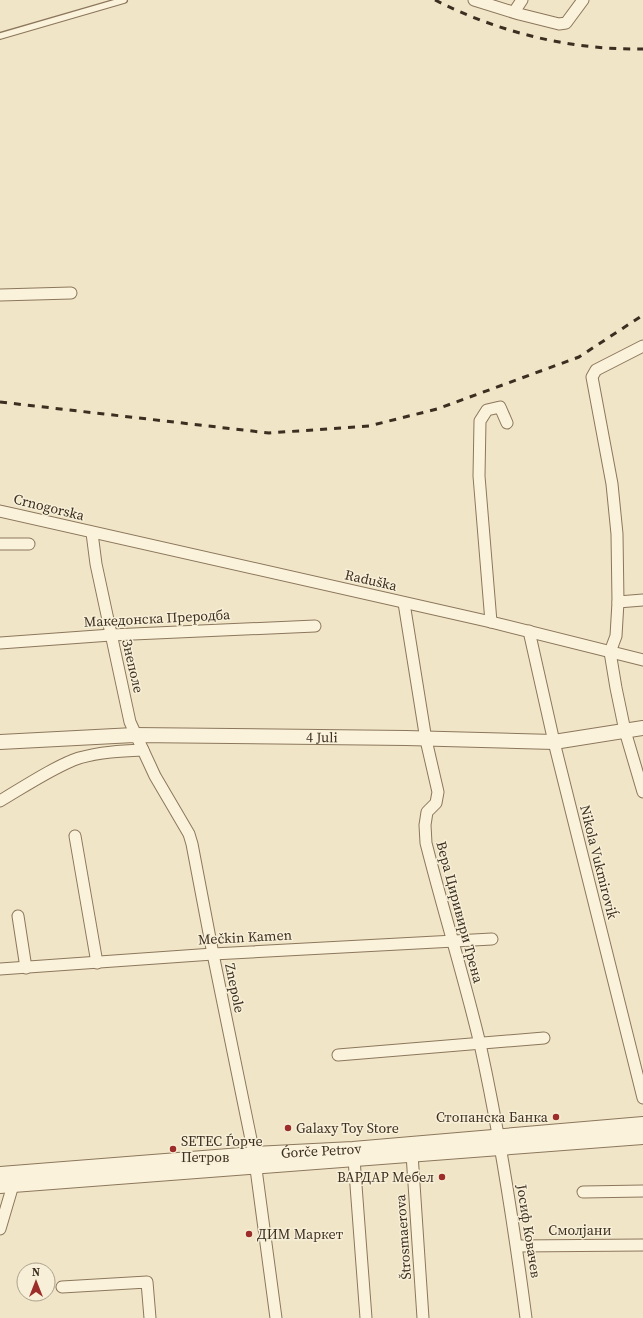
<svg xmlns="http://www.w3.org/2000/svg" width="643" height="1318" font-family="'Source Serif 4',serif">
<rect width="100%" height="100%" fill="#f0e5c7"/>
<g fill="none" stroke-linecap="round" stroke-linejoin="round">
<!-- service casing -->
<g stroke="#8c775c" stroke-width="8">
<polyline id="service" points="0,36 124,0"/>
</g>
<!-- minor casing -->
<g stroke="#8c775c" stroke-width="13">
<g id="minor">
<polyline points="474,0 519,14 559,24 566,23 583,0"/>
<polyline points="514,12 522,0"/>
<polyline points="0,295 71,293"/>
<polyline points="643,346 596,370 592,377 612,484 617,534 618,602 616,636 610,652 616,688 625,731 643,792"/>
<polyline points="0,511 491,622 643,660"/>
<polyline points="92,533 96,564 130,722 155,776 189,834 192,844 213,954 254,1154 276,1318"/>
<polyline points="0,544 29,544"/>
<polyline points="618,602 643,600"/>
<path d="M404 603 426 740 438 792 436 803 427 812 425 825 426 843C443 910 464 977 480 1044 500 1135 514 1226 526 1318"/>
<polyline points="491,622 479,476 480,421 487,410 500,407 507,423"/>
<polyline points="529,631 554,742 643,1098"/>
<polyline points="0,643 111,635 315,626"/>
<path d="M0 801C22 788 55 766 79 758 100 752 121 751 143 750"/>
<polyline points="75,836 97,963"/>
<polyline points="18,916 26,968"/>
<polyline points="0,969 213,954 492,939"/>
<polyline points="338,1055 544,1038"/>
<polyline points="412,1154 423,1318"/>
<polyline points="354,1159 366,1318"/>
<polyline points="583,1192 643,1191"/>
<polyline points="0,1229 13,1185"/>
<polyline points="517,1246 643,1245"/>
<polyline points="62,1287 147,1282 150,1318"/>
</g>
</g>
<!-- tertiary casing -->
<g stroke="#8c775c" stroke-width="16">
<g id="tertiary">
<path id="s1" d="M0 742 134 735 406 738 554 742 643 728"/>
<path id="s2" d="M0 1174 254 1154 353 1149 643 1124"/>
<polyline points="0,1186 643,1137"/>
</g>
</g>
<!-- service -->
<use href="#service" stroke="#faf2db" stroke-width="5.5"/>
<!-- minor -->
<use href="#minor" stroke="#faf2db" stroke-width="11"/>
<!-- tertiary -->
<use href="#tertiary" stroke="#faf2db" stroke-width="14"/>
<!-- rail -->
<g stroke="#3c2e20" stroke-width="3" stroke-dasharray="7 7" stroke-linecap="butt">
<path d="M435 0C500 33 571 50 643 49"/>
<polyline points="0,402 269,433 369,426 437,409 579,357 643,315"/>
</g>
</g>
<!-- markers -->
<g fill="#9c2d2a" stroke="#f7efd7" stroke-width="1.5">
<circle cx="556" cy="1117" r="4"/>
<circle cx="288" cy="1128" r="4"/>
<circle cx="173" cy="1149" r="4"/>
<circle cx="442" cy="1177" r="4"/>
<circle cx="249" cy="1234" r="4"/>
</g>
<g text-anchor="middle" dominant-baseline="central" stroke-width="3" stroke-linejoin="round" paint-order="stroke">
<!-- street labels -->
<g font-size="14" fill="#3c2e20" stroke="#f7efd7">
<text transform="translate(49 507) rotate(14)">Crnogorska</text>
<text transform="translate(371 580) rotate(13)">Raduška</text>
<text transform="translate(157 618) rotate(-3)">Македонска Преродба</text>
<text transform="translate(133 666) rotate(77)">Знеполе</text>
<text stroke="none"><textPath href="#s1" startOffset="322">4 Juli</textPath></text>
<text transform="translate(599 862) rotate(76)">Nikola Vukmiroviḱ</text>
<text transform="translate(460 912) rotate(75)">Вера Циривири Трена</text>
<text transform="translate(245 937) rotate(-3)">Mečkin Kamen</text>
<text transform="translate(235 988) rotate(78)">Znepole</text>
<text stroke="none"><textPath href="#s2" startOffset="322">Ǵorče Petrov</textPath></text>
<text x="580" y="1230">Смолјани</text>
<text transform="translate(529 1231) rotate(81)">Јосиф Ковачев</text>
<text transform="translate(403 1237) rotate(-94)">Štrosmaerova</text>
</g>
<!-- poi labels -->
<g font-size="14" fill="#3c2e20" stroke="#f7efd7" text-anchor="start">
<text x="548" y="1117" text-anchor="end">Стопанска Банка</text>
<text x="296" y="1128">Galaxy Toy Store</text>
<text x="181" y="1141">SETEC Ѓорче<tspan x="181" dy="16">Петров</tspan></text>
<text x="434" y="1177" text-anchor="end">ВАРДАР Мебел</text>
<text x="257" y="1234">ДИМ Маркет</text>
</g>
</g>
<!-- north arrow -->
<g transform="translate(36 1282)"><circle r="19" fill="#f7efd7" stroke="#aca28e"/>
<path d="M0-3L7 15L0 10L-7 15Z" fill="#9c2d2a"/>
<text y="-6" font-size="11" font-weight="bold" text-anchor="middle" fill="#3c2e20">N</text>
</g>
</svg>
